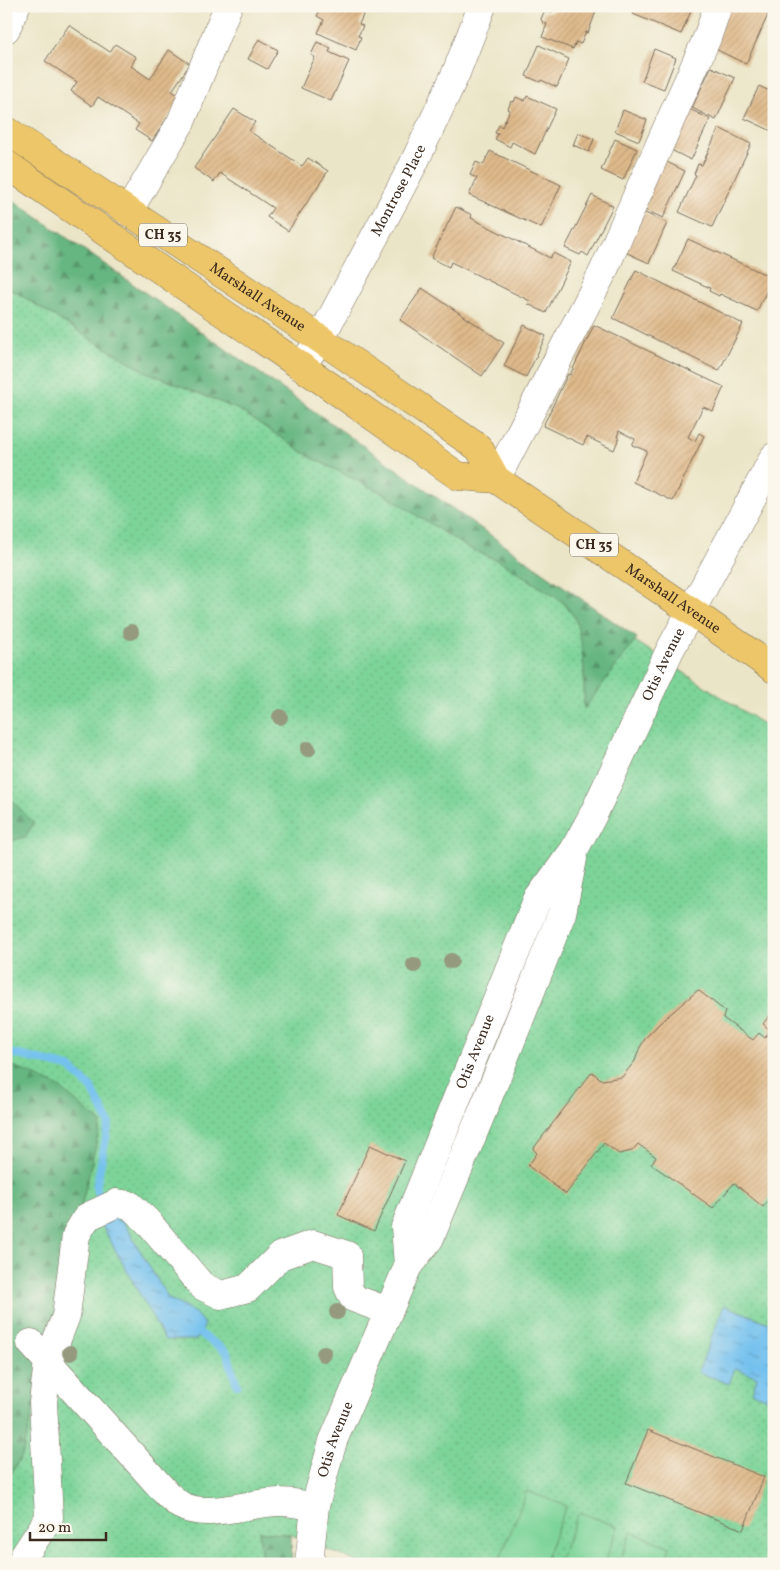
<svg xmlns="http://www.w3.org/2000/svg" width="780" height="1570" font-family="Vollkorn,serif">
<defs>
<pattern id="grass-dots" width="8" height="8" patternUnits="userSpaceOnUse" patternTransform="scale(1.25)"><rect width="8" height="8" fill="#7dd499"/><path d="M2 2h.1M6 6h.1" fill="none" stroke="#6db683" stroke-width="1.8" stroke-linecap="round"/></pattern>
<pattern id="forest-firs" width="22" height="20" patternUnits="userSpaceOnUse" patternTransform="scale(1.25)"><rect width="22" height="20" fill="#66b681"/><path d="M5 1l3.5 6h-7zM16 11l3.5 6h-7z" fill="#559469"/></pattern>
<pattern id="water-ripples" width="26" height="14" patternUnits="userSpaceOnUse" patternTransform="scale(1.25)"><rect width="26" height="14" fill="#74c1ee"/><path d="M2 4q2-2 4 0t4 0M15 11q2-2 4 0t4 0" fill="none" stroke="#609dc0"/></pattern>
<pattern id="building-hatch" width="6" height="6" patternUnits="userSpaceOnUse" patternTransform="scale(1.25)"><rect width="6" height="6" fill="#dfba8b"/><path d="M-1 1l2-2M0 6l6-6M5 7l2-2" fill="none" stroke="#c0a078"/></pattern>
</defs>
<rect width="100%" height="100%" fill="#fbf7ec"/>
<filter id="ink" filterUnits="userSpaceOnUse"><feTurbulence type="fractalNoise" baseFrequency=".02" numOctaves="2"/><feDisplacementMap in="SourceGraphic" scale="10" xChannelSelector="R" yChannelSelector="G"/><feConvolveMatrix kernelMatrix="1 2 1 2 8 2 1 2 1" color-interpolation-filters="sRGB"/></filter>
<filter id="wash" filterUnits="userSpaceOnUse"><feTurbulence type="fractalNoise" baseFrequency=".0096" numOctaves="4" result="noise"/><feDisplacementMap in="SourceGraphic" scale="20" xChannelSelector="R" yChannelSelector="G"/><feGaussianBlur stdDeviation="1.12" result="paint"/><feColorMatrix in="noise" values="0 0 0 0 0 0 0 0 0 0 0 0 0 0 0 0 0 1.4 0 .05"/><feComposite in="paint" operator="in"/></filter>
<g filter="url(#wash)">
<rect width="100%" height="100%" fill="#ebe5c7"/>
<!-- grass -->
<polygon fill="url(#grass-dots)" stroke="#5c7f5c" points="6,204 629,637 774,731 774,1543 766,1564 362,1564 287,1533 289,1564 6,1564"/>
<!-- forest -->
<g fill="url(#forest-firs)" stroke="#507050">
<polygon points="6,195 637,638 584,709 584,670 581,641 575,618 563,602 503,563 466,547 386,495 312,458 239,410 147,372 92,340 6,286"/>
<polygon points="6,794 34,823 25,837 7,842"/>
<polygon points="6,1063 58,1086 101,1123 22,1456 6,1480"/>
<polygon points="259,1531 291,1535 292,1564 262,1564"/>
</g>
<!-- park -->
<g fill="#7dd499" stroke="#5c7f5c">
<polygon points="527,1491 566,1506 544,1564 498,1564"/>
<polygon points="579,1512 618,1527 604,1564 558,1564"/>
<polygon points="631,1532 670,1547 664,1564 619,1564"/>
</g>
<!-- water -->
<g fill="url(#water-ripples)" stroke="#587686">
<polygon points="122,1220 168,1298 195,1313 205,1325 196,1340 165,1340 101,1224"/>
<polygon points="724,1305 774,1325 774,1401 752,1393 757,1377 735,1368 729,1384 698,1372"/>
</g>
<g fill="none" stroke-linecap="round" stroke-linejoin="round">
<!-- stream -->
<g stroke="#74c1ee" stroke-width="8">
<polyline points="6,1052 69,1067 92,1089 109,1123 96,1188 117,1230"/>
<polyline points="191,1330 198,1332 227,1352 237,1385"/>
</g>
</g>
<g id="blocks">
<!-- building -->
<g fill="url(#building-hatch)">
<polygon points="322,6 330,8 330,6 354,6 365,11 359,24 363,26 358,36 361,37 356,50 318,33 324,20 317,16"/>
<polygon points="554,6 598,6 588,33 586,32 581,44 576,42 573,49 542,37 547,24 543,23 541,19 544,12 552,12"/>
<polygon points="636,6 679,6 691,11 681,34 633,14"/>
<polygon points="730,6 772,6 746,64 713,48"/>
<polygon points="69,25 110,52 115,44 136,57 131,66 150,79 169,50 190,64 172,91 181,97 152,141 135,130 139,124 98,97 92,106 71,91 77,82 45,61"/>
<polygon points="259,39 278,50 267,69 248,59"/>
<polygon points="317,42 331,48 329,52 349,61 331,101 301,88 315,57 311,55"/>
<polygon points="539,45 569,59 557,87 541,80 540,82 526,76"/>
<polygon points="654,49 676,58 664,89 642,81"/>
<polygon points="711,67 735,78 716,120 692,108"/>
<polygon points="759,86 774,93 774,132 744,118"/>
<polygon points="527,96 556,109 535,154 512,142 510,147 495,139 498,134 495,133 499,125 502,127 510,110 508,109 511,101 514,102 516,97 525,101"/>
<polygon points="687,108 710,119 691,160 669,149"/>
<polygon points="234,109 255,122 249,131 302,166 308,158 328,171 288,231 267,217 273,208 220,173 214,182 194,168"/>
<polygon points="623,110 647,120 639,141 615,131"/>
<polygon points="719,128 751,144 712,227 679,212 696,175 694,174 698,164 702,165"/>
<polygon points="578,133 594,139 589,152 573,145"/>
<polygon points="615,139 637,149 623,180 601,170"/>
<polygon points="490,151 561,185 541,228 469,195 477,178 470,175 476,162 483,165"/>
<polygon points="663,160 685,171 663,218 641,208"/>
<polygon points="592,195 613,206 588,256 582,252 580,255 565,248"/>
<polygon points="456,207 472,215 471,218 550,258 553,253 571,262 546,313 528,304 530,301 451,262 449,267 431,258"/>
<polygon points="643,212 667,223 649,263 625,252"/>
<polygon points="688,239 773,278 757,311 720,294 719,296 709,291 710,288 673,271"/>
<polygon points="636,270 743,324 719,371 613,318"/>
<polygon points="422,288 504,343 482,376 400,320"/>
<polygon points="524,325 546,336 526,377 504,366"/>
<polygon points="594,325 724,387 713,411 703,407 688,437 695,441 699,433 704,436 673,501 633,482 647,451 632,445 635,439 619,431 617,437 619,438 614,450 587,437 583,445 543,426 568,374 570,375"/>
<polygon points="698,990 725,1011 723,1018 753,1040 759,1033 765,1038 770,1030 763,1024 774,1010 774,1191 763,1207 734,1183 713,1208 651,1164 656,1157 638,1144 632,1151 619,1154 604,1143 566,1194 528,1166 537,1153 533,1149 592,1072 602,1080 622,1077 635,1061 639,1049 646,1037 660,1023"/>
<polygon points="370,1145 405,1161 374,1231 338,1215"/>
<polygon points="648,1430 764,1477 743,1530 626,1483"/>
</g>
</g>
</g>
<g filter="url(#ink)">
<use href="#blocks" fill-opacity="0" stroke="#796b59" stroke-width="1"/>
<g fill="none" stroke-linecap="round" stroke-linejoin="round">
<!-- minor casing -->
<g stroke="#796b59" stroke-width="29">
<g id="minor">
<polyline points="6,29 16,6"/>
<polyline points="128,212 181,122 228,6"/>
<path id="s1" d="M301 367 320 339 413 165 456 73 482 6"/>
<polyline points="496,479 603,272 707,38 718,6"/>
<path id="s2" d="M408 1266 405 1227 537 900 574 850 594 813 670 650 774 457"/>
<path d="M31 1343 168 1495C172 1498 176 1502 180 1505 207 1520 250 1502 280 1502 291 1502 304 1505 315 1506"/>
<polyline points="22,1564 24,1556 49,1518 43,1402 48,1362 66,1316 76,1235 87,1217 117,1203 130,1205 147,1221 202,1286 221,1295 248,1288 280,1256 313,1244 347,1255 348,1287 353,1298 388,1311"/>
<path id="s3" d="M309 1564 315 1506 333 1441 408 1266 430 1238 502 1064 562 913 573 859"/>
</g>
</g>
<!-- major casing -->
<g stroke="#796b59" stroke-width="29">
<g id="major">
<path id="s4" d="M6 130 320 339 479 448 496 479 691 611 774 669"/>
<polyline points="6,164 324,382 458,476 496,479"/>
</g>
</g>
<!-- minor -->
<use href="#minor" stroke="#fff" stroke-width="28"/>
<!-- major -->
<use href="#major" stroke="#ecc669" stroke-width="28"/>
</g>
<!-- trees -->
<g fill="#959a7e">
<circle cx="131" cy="632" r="8"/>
<circle cx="280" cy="717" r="8"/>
<circle cx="308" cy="749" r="8"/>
<circle cx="451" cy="961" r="8"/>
<circle cx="414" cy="965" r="8"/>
<circle cx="337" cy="1312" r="8"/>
<circle cx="70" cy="1353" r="8"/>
<circle cx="324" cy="1354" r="8"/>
</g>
</g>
<g text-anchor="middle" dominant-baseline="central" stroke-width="4" stroke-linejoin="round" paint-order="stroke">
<!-- shield labels -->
<g fill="#fbf7ec" stroke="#75685c" stroke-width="1">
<rect x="139" y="223.5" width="48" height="23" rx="4"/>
<rect x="570" y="533.5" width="48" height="23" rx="4"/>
</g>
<g font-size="14" font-weight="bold" fill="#3b2a1e">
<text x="163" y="235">CH 35</text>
<text x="594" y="545">CH 35</text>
</g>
<!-- street labels -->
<g font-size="15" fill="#3b2a1e" stroke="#fbf7ec">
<text stroke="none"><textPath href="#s1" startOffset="202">Montrose Place</textPath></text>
<text stroke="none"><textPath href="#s4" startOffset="302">Marshall Avenue</textPath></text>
<text stroke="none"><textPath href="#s4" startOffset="819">Marshall Avenue</textPath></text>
<text stroke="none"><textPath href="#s2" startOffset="660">Otis Avenue</textPath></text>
<text stroke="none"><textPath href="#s2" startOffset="228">Otis Avenue</textPath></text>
<text stroke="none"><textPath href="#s3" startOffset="128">Otis Avenue</textPath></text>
</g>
</g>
<!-- margin -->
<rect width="780" height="1570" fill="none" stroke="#fbf7ec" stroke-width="25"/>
<!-- scale -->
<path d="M30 1532v8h76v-8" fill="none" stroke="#3b2a1e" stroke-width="2.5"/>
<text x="38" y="1532" font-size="15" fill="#3b2a1e" stroke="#fbf7ec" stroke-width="4" paint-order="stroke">20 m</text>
</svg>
